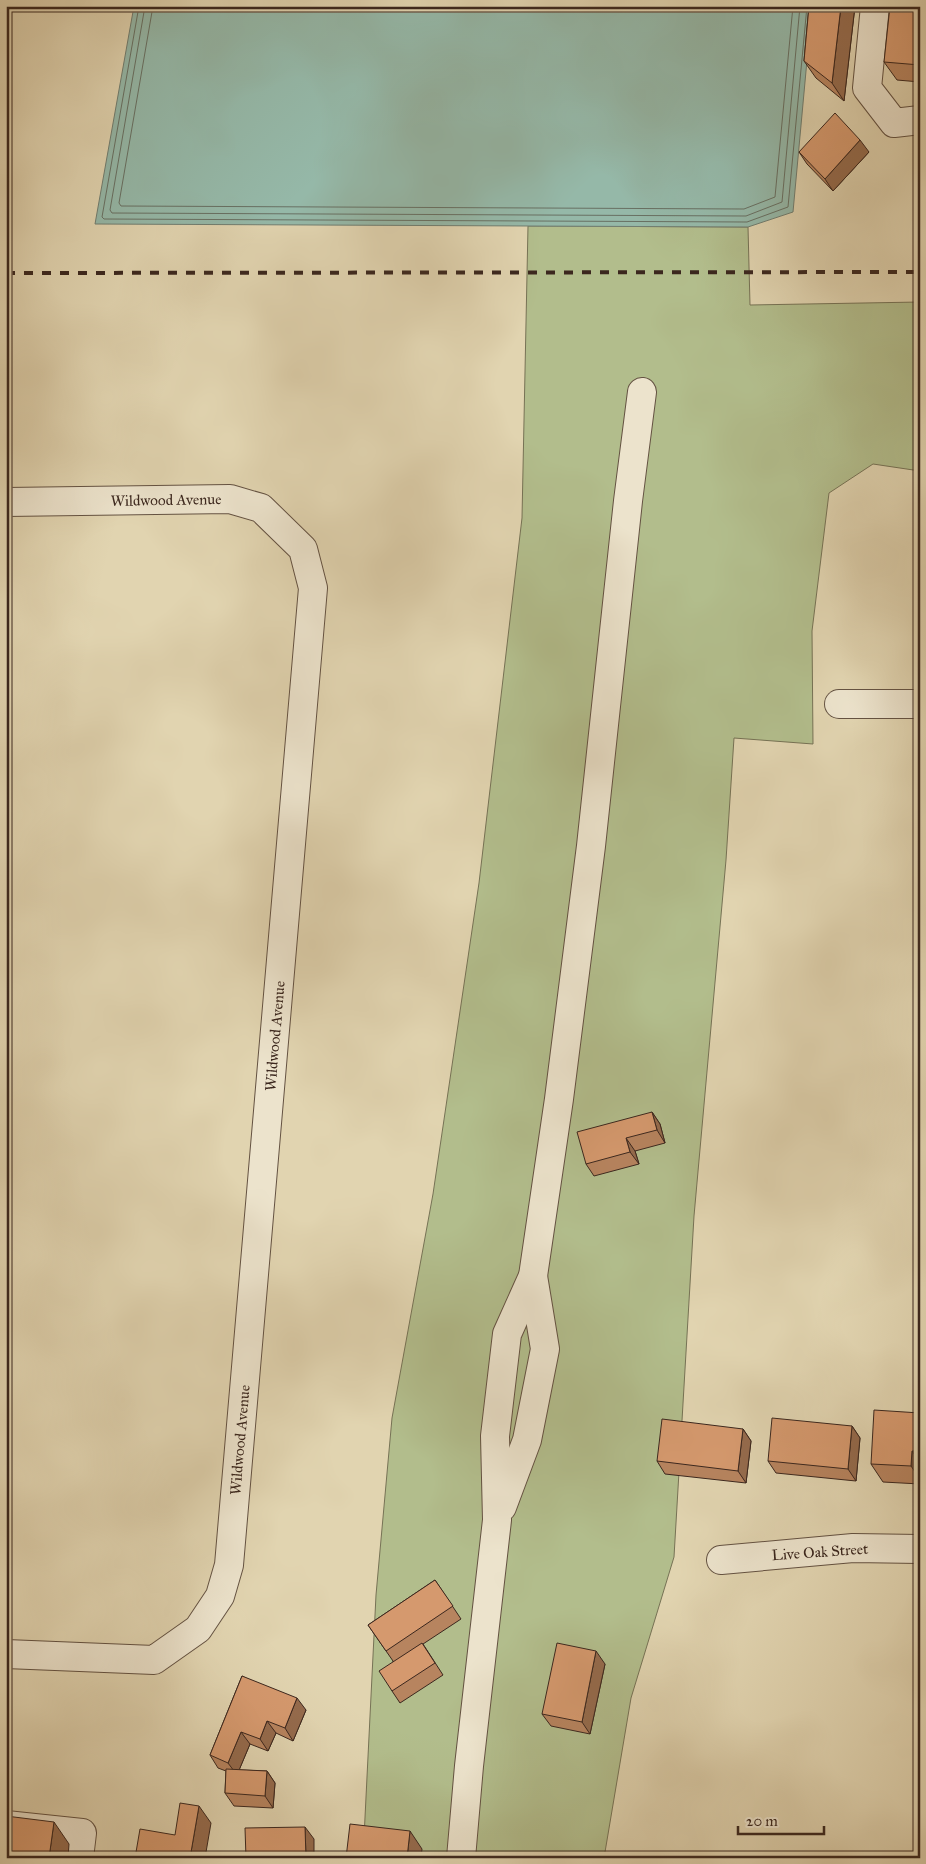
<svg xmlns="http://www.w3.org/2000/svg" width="926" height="1864" font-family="'IM FELL Great Primer',serif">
<rect width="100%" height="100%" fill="#e1d4b0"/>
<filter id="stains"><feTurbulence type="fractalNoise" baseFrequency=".004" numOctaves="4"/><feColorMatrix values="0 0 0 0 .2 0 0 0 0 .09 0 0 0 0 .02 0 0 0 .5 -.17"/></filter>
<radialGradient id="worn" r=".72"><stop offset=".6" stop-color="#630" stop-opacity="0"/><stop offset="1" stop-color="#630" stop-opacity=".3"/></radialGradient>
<!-- green -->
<polygon fill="#b2bd8c" stroke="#767255" points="528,226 748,227 750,305 920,302 920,471 873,464 829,493 812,631 813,744 734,738 726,860 694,1216 674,1557 631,1698 604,1858 363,1858 376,1595 392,1418 433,1194 479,883 522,518"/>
<!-- water -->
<polygon fill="#95b8a8" stroke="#717e71" points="134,6 812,6 793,212 748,227 95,224"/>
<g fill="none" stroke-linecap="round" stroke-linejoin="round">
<!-- shore -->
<g stroke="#687063" stroke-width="1">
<polyline points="139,6 102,217 104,219 747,222 788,207 807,6"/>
<polyline points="145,6 110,210 112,213 746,216 782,202 800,6"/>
<polyline points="153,6 119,203 121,206 744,209 775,197 793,6"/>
</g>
<!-- minor casing -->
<g stroke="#645242" stroke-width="30">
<g id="minor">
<polyline points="875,6 867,88 894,123 920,120"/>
<polyline points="6,502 230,499 261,508 303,549 313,588 229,1565 220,1596 198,1629 154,1660 6,1654"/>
<polyline points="839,704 920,704"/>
<polyline points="502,1507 527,1440 545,1349 533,1276"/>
<polyline points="721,1560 853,1548 920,1549"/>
<polyline points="6,1825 82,1833 79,1858"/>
<polyline points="461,1858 469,1766 497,1520 495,1436 507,1334 533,1276 559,1099 591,846 628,501 642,392"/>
</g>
</g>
<!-- minor -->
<use href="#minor" stroke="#ece3cc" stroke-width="28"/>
<!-- rail -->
<polyline stroke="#3b271e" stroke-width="4" stroke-dasharray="9 9" stroke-linecap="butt" points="6,273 920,272"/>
</g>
<!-- wall -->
<g fill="#b7845f" stroke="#3b271e">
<polygon points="809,6 855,6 844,101 816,78 804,61"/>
<polygon points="920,6 920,82 897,80 884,62"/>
<polygon points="799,152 869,152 833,191 807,164"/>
<polygon points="652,1112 660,1124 665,1143 635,1151 639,1164 594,1176 586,1164"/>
<polygon points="920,1413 920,1484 883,1482 871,1464"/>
<polygon points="852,1426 860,1438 856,1481 776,1473 768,1461"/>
<polygon points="743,1429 751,1441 746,1483 665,1474 657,1461"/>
<polygon points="435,1580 461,1619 423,1644 443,1675 400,1703 392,1691 393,1661 368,1625"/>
<polygon points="605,1664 590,1734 551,1726 542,1714"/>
<polygon points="242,1676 306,1710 293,1741 276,1733 268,1751 250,1744 239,1770 267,1771 275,1783 273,1808 234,1806 225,1793 226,1771 218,1768 210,1755"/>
</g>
<!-- shaded-wall -->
<g fill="#956b4d" stroke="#3b271e">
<polygon points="841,6 855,6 844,101 832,83"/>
<polygon points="860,140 869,152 833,191 825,179"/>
<polygon points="652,1112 660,1124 665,1143 657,1130"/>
<polygon points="626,1138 635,1151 639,1164 630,1152"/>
<polygon points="852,1426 860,1438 856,1481 848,1469"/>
<polygon points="743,1429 751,1441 746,1483 738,1471"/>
<polygon points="912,1451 920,1462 920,1479 911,1466"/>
<polygon points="596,1651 605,1664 590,1734 582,1722"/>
<polygon points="297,1698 306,1710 293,1741 285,1728"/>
<polygon points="267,1721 276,1733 268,1751 260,1739"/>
<polygon points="241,1732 250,1744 237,1775 228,1763"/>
<polygon points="267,1771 275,1783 273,1808 265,1796"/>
<polygon points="199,1806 211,1823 205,1858 190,1858"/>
<polygon points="54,1822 69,1844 68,1858 49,1858"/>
<polygon points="305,1827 314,1839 314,1858 306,1858"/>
<polygon points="410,1831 422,1849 421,1858 407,1858"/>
</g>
<!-- building -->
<g fill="#d5996e" stroke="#3b271e">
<polygon points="809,6 841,6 832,83 804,61"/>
<polygon points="890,6 920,6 920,65 884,62"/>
<polygon points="835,113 860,140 825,179 799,152"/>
<polygon points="652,1112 657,1130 626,1138 630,1152 586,1164 577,1132"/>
<polygon points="874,1410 920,1413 920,1451 912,1451 911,1466 871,1464"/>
<polygon points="772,1418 852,1426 848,1469 768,1461"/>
<polygon points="662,1419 743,1429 738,1471 657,1461"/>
<polygon points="435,1580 453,1606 386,1651 368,1625"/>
<polygon points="422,1643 435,1663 392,1691 379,1671"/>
<polygon points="557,1643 596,1651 582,1722 542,1714"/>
<polygon points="242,1676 297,1698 285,1728 267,1721 260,1739 241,1732 228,1763 210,1755"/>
<polygon points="226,1769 267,1771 265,1796 225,1793"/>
<polygon points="180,1803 199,1806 190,1858 135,1858 140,1829 175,1835"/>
<polygon points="6,1816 54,1822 49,1858 6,1858"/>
<polygon points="350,1824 410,1831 407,1858 346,1858"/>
<polygon points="305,1827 306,1858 246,1858 245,1828"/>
</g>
<g text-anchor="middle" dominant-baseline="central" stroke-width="4" stroke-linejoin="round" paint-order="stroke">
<!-- street labels -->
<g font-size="15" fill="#3b271e" stroke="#ece3cc">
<text transform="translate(166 500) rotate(-1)">Wildwood Avenue</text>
<text transform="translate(275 1036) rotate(-85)">Wildwood Avenue</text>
<text transform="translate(240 1440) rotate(-85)">Wildwood Avenue</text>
<text transform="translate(820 1552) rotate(-4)">Live Oak Street</text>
</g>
</g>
<!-- margin -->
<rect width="926" height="1864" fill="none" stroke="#e1d4b0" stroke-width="25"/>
<rect x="8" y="8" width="911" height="1849" fill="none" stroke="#3b271e" stroke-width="2.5"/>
<rect x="12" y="12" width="901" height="1839" fill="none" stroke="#3b271e"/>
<!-- scale -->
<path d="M738 1826v8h86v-8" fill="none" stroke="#3b271e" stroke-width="2.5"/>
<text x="746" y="1826" font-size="15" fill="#3b271e" stroke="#ece3cc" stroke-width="4" paint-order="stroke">20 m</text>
<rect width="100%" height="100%" filter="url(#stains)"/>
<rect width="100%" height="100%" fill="url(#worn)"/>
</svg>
